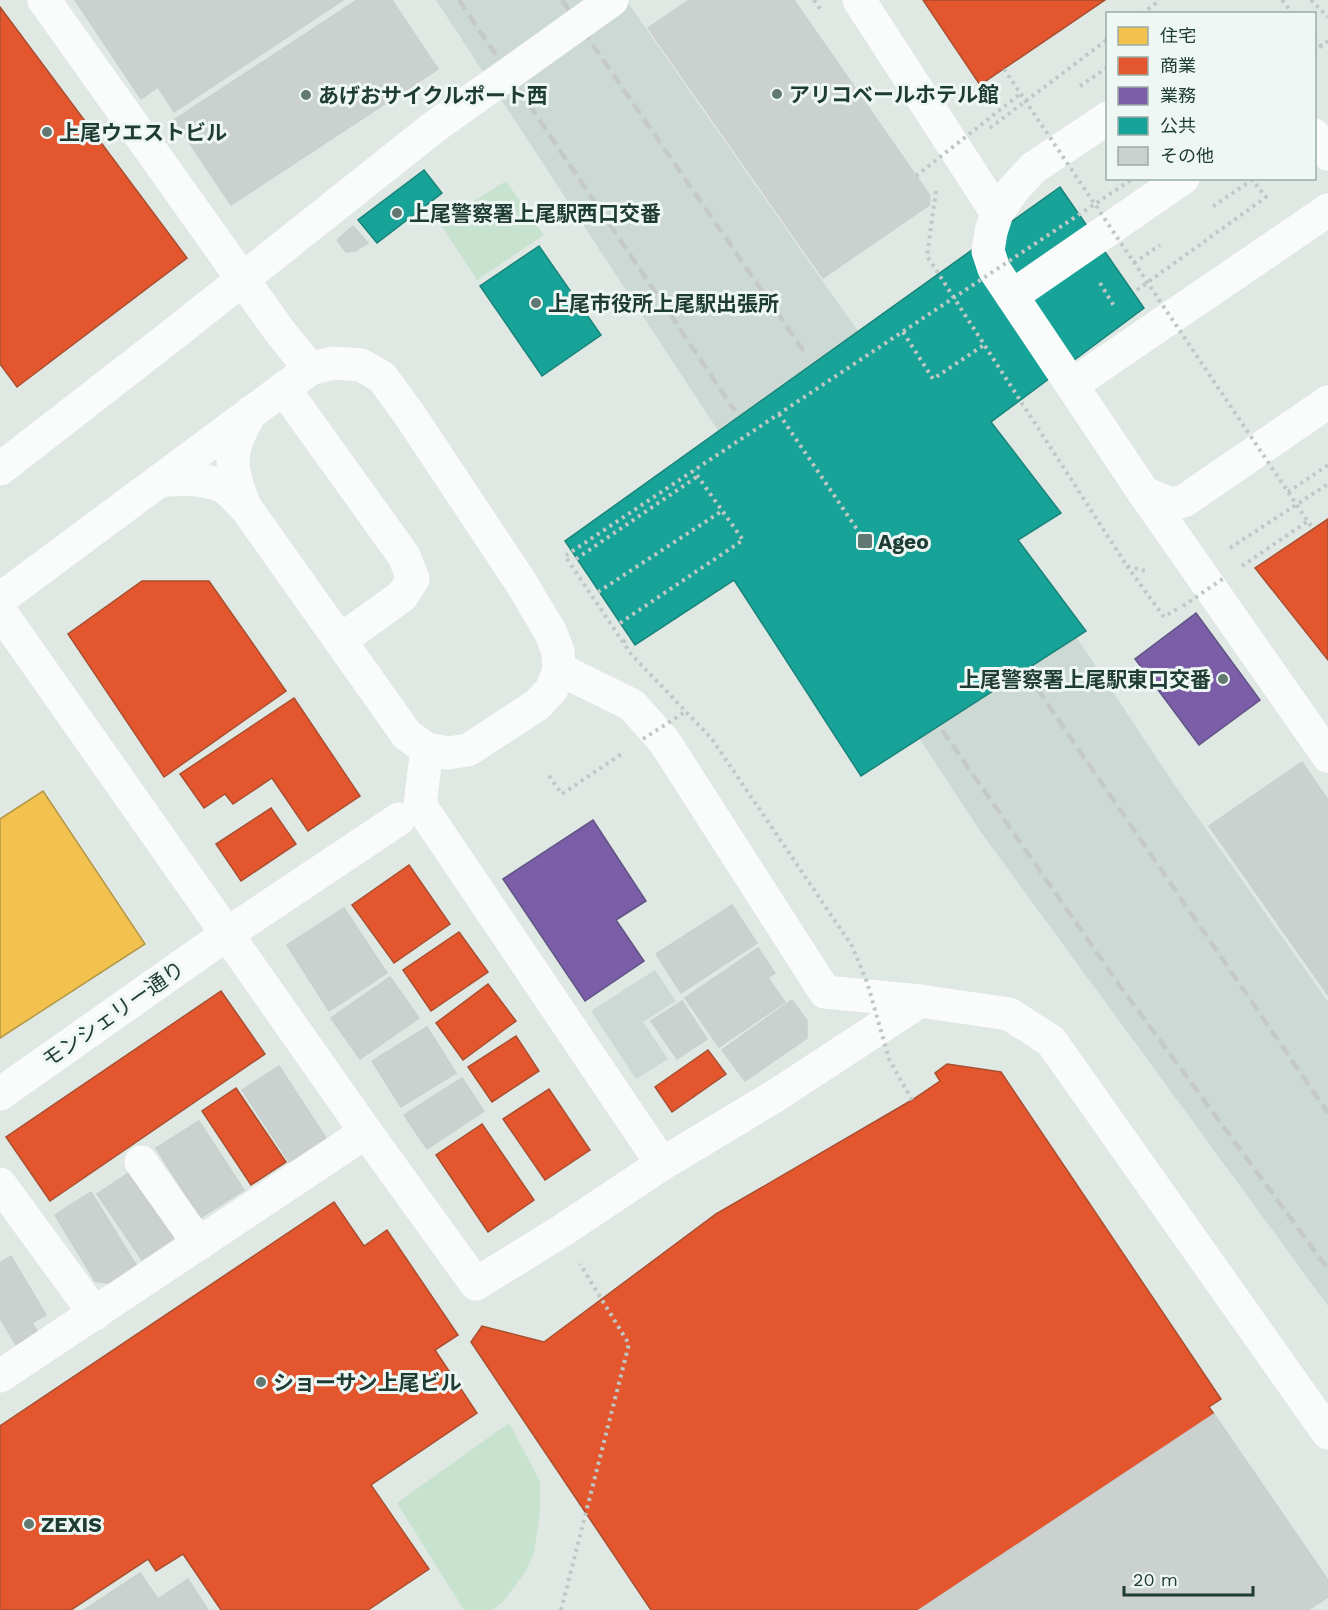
<svg xmlns="http://www.w3.org/2000/svg" width="1328" height="1610" font-family="'Work Sans','Noto Sans JP',sans-serif">
<rect width="100%" height="100%" fill="#e0e8e4"/>
<!-- built -->
<g fill="#cdd9d4">
<polygon points="436,0 626,0 828,289 1081,644 1172,781 1328,1002 1328,1306 980,831"/>
<polygon points="655,970 676,1001 643,1022 668,1059 636,1079 591,1011"/>
</g>
<!-- green -->
<g fill="#c8e2d0">
<polygon points="506,181 544,235 477,280 439,222"/>
<polygon points="509,1423 540,1481 540,1513 534,1553 525,1572 503,1602 492,1610 464,1610 397,1503"/>
</g>
<!-- homes -->
<polygon fill="#f2c14e" stroke="#b29946" stroke-width="1.5" points="43,791 145,944 0,1038 0,819"/>
<!-- shops -->
<g fill="#e4572e" stroke="#a94f30" stroke-width="1.5">
<polygon points="923,0 1105,0 980,85"/>
<polygon points="0,7 187,258 17,387 0,364"/>
<polygon points="1328,519 1328,660 1255,568"/>
<polygon points="142,581 209,581 286,691 164,777 68,634"/>
<polygon points="294,698 360,796 308,831 272,778 233,804 225,794 204,808 180,774"/>
<polygon points="271,808 296,844 241,881 216,844"/>
<polygon points="409,865 450,924 394,963 352,905"/>
<polygon points="459,932 488,972 431,1011 403,970"/>
<polygon points="488,984 516,1021 463,1060 436,1023"/>
<polygon points="221,991 265,1054 50,1201 6,1137"/>
<polygon points="516,1036 539,1071 492,1102 468,1067"/>
<polygon points="708,1050 726,1074 672,1112 655,1087"/>
<polygon points="947,1064 1001,1072 1221,1399 1209,1407 1214,1414 919,1610 651,1610 471,1342 482,1326 544,1342 716,1214 912,1100 940,1081 935,1073"/>
<polygon points="236,1088 286,1162 251,1185 202,1111"/>
<polygon points="549,1089 590,1150 545,1180 503,1119"/>
<polygon points="482,1124 534,1200 488,1232 436,1155"/>
<polygon points="334,1202 364,1246 387,1230 458,1335 435,1350 477,1413 371,1485 429,1569 368,1610 221,1610 183,1554 156,1571 148,1559 71,1610 0,1610 0,1426"/>
</g>
<!-- offices -->
<g fill="#7b5ea7" stroke="#5f5484" stroke-width="1.5">
<polygon points="1196,613 1260,700 1199,745 1135,659"/>
<polygon points="593,820 646,901 616,920 644,961 585,1001 503,879"/>
</g>
<!-- public -->
<g fill="#17a398" stroke="#19847a" stroke-width="1.5">
<polygon points="424,170 442,193 377,243 358,220"/>
<polygon points="1060,187 1144,308 991,422 1061,513 1018,540 1086,631 861,776 734,580 635,645 565,541"/>
<polygon points="539,246 601,335 542,376 480,286"/>
</g>
<!-- building -->
<g fill="#cbd1cf" stroke="#c9d0cd" stroke-width="1.5">
<polygon points="75,0 343,0 174,112 158,87 141,99"/>
<polygon points="357,0 392,0 438,69 231,205 174,120"/>
<polygon points="689,0 794,0 930,196 929,205 823,278 648,28"/>
<polygon points="353,226 368,243 355,251 346,252 337,240"/>
<polygon points="1302,762 1328,800 1328,995 1209,826"/>
<polygon points="732,905 757,943 681,993 656,954"/>
<polygon points="344,908 387,973 329,1011 287,945"/>
<polygon points="758,948 775,973 768,978 785,1002 719,1047 685,998"/>
<polygon points="390,977 419,1018 360,1059 331,1018"/>
<polygon points="792,1000 807,1021 807,1038 745,1081 722,1050"/>
<polygon points="682,1001 707,1039 677,1059 651,1021"/>
<polygon points="427,1027 456,1073 401,1107 372,1061"/>
<polygon points="279,1066 326,1138 289,1162 242,1090"/>
<polygon points="462,1078 484,1111 427,1149 404,1115"/>
<polygon points="199,1121 244,1190 200,1218 156,1148"/>
<polygon points="130,1172 174,1238 142,1260 97,1194"/>
<polygon points="91,1192 138,1268 114,1284 95,1281 55,1215"/>
<polygon points="11,1256 46,1315 32,1323 38,1332 16,1345 0,1318 0,1263"/>
<polygon points="1214,1414 1328,1580 1328,1597 1308,1610 919,1610"/>
<polygon points="140,1573 158,1599 188,1579 208,1610 84,1610"/>
</g>
<g fill="none" stroke-linecap="round" stroke-linejoin="round">
<!-- path -->
<g stroke="#bec8c5" stroke-width="4" stroke-dasharray="3 4.5" stroke-linecap="butt">
<polyline points="814,0 820,9"/>
<polyline points="1282,0 1293,14"/>
<polyline points="1311,0 1328,17"/>
<polyline points="1142,14 1160,0"/>
<polyline points="1314,39 1322,47"/>
<polyline points="1314,52 1328,41"/>
<polyline points="1080,86 1108,67"/>
<polyline points="990,128 1108,39"/>
<polyline points="936,191 927,256 1127,566 1149,572"/>
<polyline points="1134,263 1160,245"/>
<polyline points="1100,283 1114,306 1116,304"/>
<polyline points="1137,290 1266,197 1252,180 1212,207"/>
<polyline points="903,332 933,379 984,345"/>
<polyline points="779,414 865,541"/>
<polyline points="1288,492 1328,465"/>
<polyline points="1230,548 1328,484"/>
<polyline points="576,559 698,476"/>
<polyline points="1127,566 1164,617 1177,609"/>
<polyline points="1242,566 1308,521"/>
<polyline points="598,592 722,511"/>
<polyline points="620,623 743,540 694,471"/>
<polyline points="623,642 629,637"/>
<polyline points="549,776 562,794 623,753"/>
<polyline points="561,1610 629,1344 580,1264"/>
</g>
<!-- minor -->
<g stroke="#fafcfb" stroke-width="33">
<polyline points="44,0 278,329 310,369"/>
<polyline points="859,0 997,213"/>
<polyline points="1108,118 1033,168 1013,190 997,213 991,232 988,251 994,269 1144,493 1171,504 1184,501 1328,402"/>
<polyline points="1314,135 1328,154"/>
<polyline points="1012,296 1183,178"/>
<polyline points="1072,385 1328,210"/>
<polyline points="284,389 404,556 413,579 402,596 341,640"/>
<polyline points="0,469 180,329"/>
<path d="M159 481C181 478 205 477 225 488 233 493 239 502 246 508"/>
<polyline points="1144,493 1328,756"/>
<path d="M0 599 310 369 333 363 361 365 382 377 409 414 520 581 551 633 558 652 559 669 552 689 537 705 468 750 448 753 427 749 407 735 246 508C228 467 228 451 251 412"/>
<polyline points="0,611 366,1132 476,1284 560,1232 662,1164 775,1096 920,1001"/>
<polyline points="559,669 632,705 664,741 825,992 920,1001 1009,1014 1051,1041 1328,1433"/>
<polyline points="427,749 420,805 662,1164"/>
<polyline points="0,1094 227,934 399,819"/>
<polyline points="141,1162 199,1244"/>
<polyline points="0,1184 95,1314"/>
<polyline points="0,1376 366,1132"/>
</g>
<!-- rail -->
<g stroke="#c5cac9" stroke-width="4.5" stroke-dasharray="12 6" stroke-linecap="butt">
<polyline points="459,0 735,411"/>
<polyline points="562,0 807,356"/>
<polyline points="1027,674 1328,1113"/>
<polyline points="942,730 1120,986 1328,1269"/>
</g>
<!-- path-bridge -->
<g stroke="#bec8c5" stroke-width="4" stroke-dasharray="3 4.5" stroke-linecap="butt">
<polyline points="1004,69 1313,529"/>
<polyline points="916,176 1020,94"/>
<polyline points="1183,606 1224,578"/>
<polyline points="643,739 685,712"/>
<polyline points="912,1100 889,1059 867,982 852,946 712,739 631,654 565,556 1134,178"/>
</g>
<!-- minor-bridge -->
<polyline stroke="#fafcfb" stroke-width="33" points="180,329 434,127 612,0"/>
</g>
<!-- markers -->
<g fill="#627872" stroke="#eef7f3" stroke-width="2">
<circle cx="777" cy="94" r="6"/>
<circle cx="306" cy="95" r="6"/>
<circle cx="47" cy="132" r="6"/>
<circle cx="397" cy="213" r="6"/>
<circle cx="536" cy="303" r="6"/>
<rect x="857" y="533" width="16" height="16" rx="3"/>
<circle cx="1223" cy="679" r="6"/>
<circle cx="261" cy="1382" r="6"/>
<circle cx="29" cy="1524" r="6"/>
</g>
<g text-anchor="middle" dominant-baseline="central" stroke-width="6" stroke-linejoin="round" paint-order="stroke">
<!-- poi labels -->
<g font-size="21" font-weight="bold" fill="#1e3b34" stroke="#eef7f3" text-anchor="start">
<text x="789" y="94">アリコベールホテル館</text>
<text x="318" y="95">あげおサイクルポート西</text>
<text x="59" y="132">上尾ウエストビル</text>
<text x="409" y="213">上尾警察署上尾駅西口交番</text>
<text x="548" y="303">上尾市役所上尾駅出張所</text>
<text x="878" y="541">Ageo</text>
<text x="1211" y="679" text-anchor="end">上尾警察署上尾駅東口交番</text>
<text x="273" y="1382">ショーサン上尾ビル</text>
<text x="41" y="1524">ZEXIS</text>
</g>
<!-- street labels -->
<g font-size="21" fill="#1e3b34" stroke="#eef7f3">
<text transform="translate(113 1014) rotate(-35)">モンシェリー通り</text>
</g>
</g>
<!-- legend -->
<rect x="1106" y="12" width="210" height="168" fill="#eef7f3" stroke="#9baca7" stroke-width="1.5"/>
<rect x="1118" y="27" width="30" height="18" fill="#f2c14e" stroke="#9baca7" stroke-width="1.5"/>
<text x="1160" y="42" font-size="18" fill="#1e3b34">住宅</text>
<rect x="1118" y="57" width="30" height="18" fill="#e4572e" stroke="#9baca7" stroke-width="1.5"/>
<text x="1160" y="72" font-size="18" fill="#1e3b34">商業</text>
<rect x="1118" y="87" width="30" height="18" fill="#7b5ea7" stroke="#9baca7" stroke-width="1.5"/>
<text x="1160" y="102" font-size="18" fill="#1e3b34">業務</text>
<rect x="1118" y="117" width="30" height="18" fill="#17a398" stroke="#9baca7" stroke-width="1.5"/>
<text x="1160" y="132" font-size="18" fill="#1e3b34">公共</text>
<rect x="1118" y="147" width="30" height="18" fill="#cbd1cf" stroke="#9baca7" stroke-width="1.5"/>
<text x="1160" y="162" font-size="18" fill="#1e3b34">その他</text>
<!-- scale -->
<path d="M1124 1586v9h129v-9" fill="none" stroke="#1e3b34" stroke-width="3"/>
<text x="1133" y="1586" font-size="18" fill="#1e3b34" stroke="#eef7f3" stroke-width="4.5" paint-order="stroke">20 m</text>
</svg>
